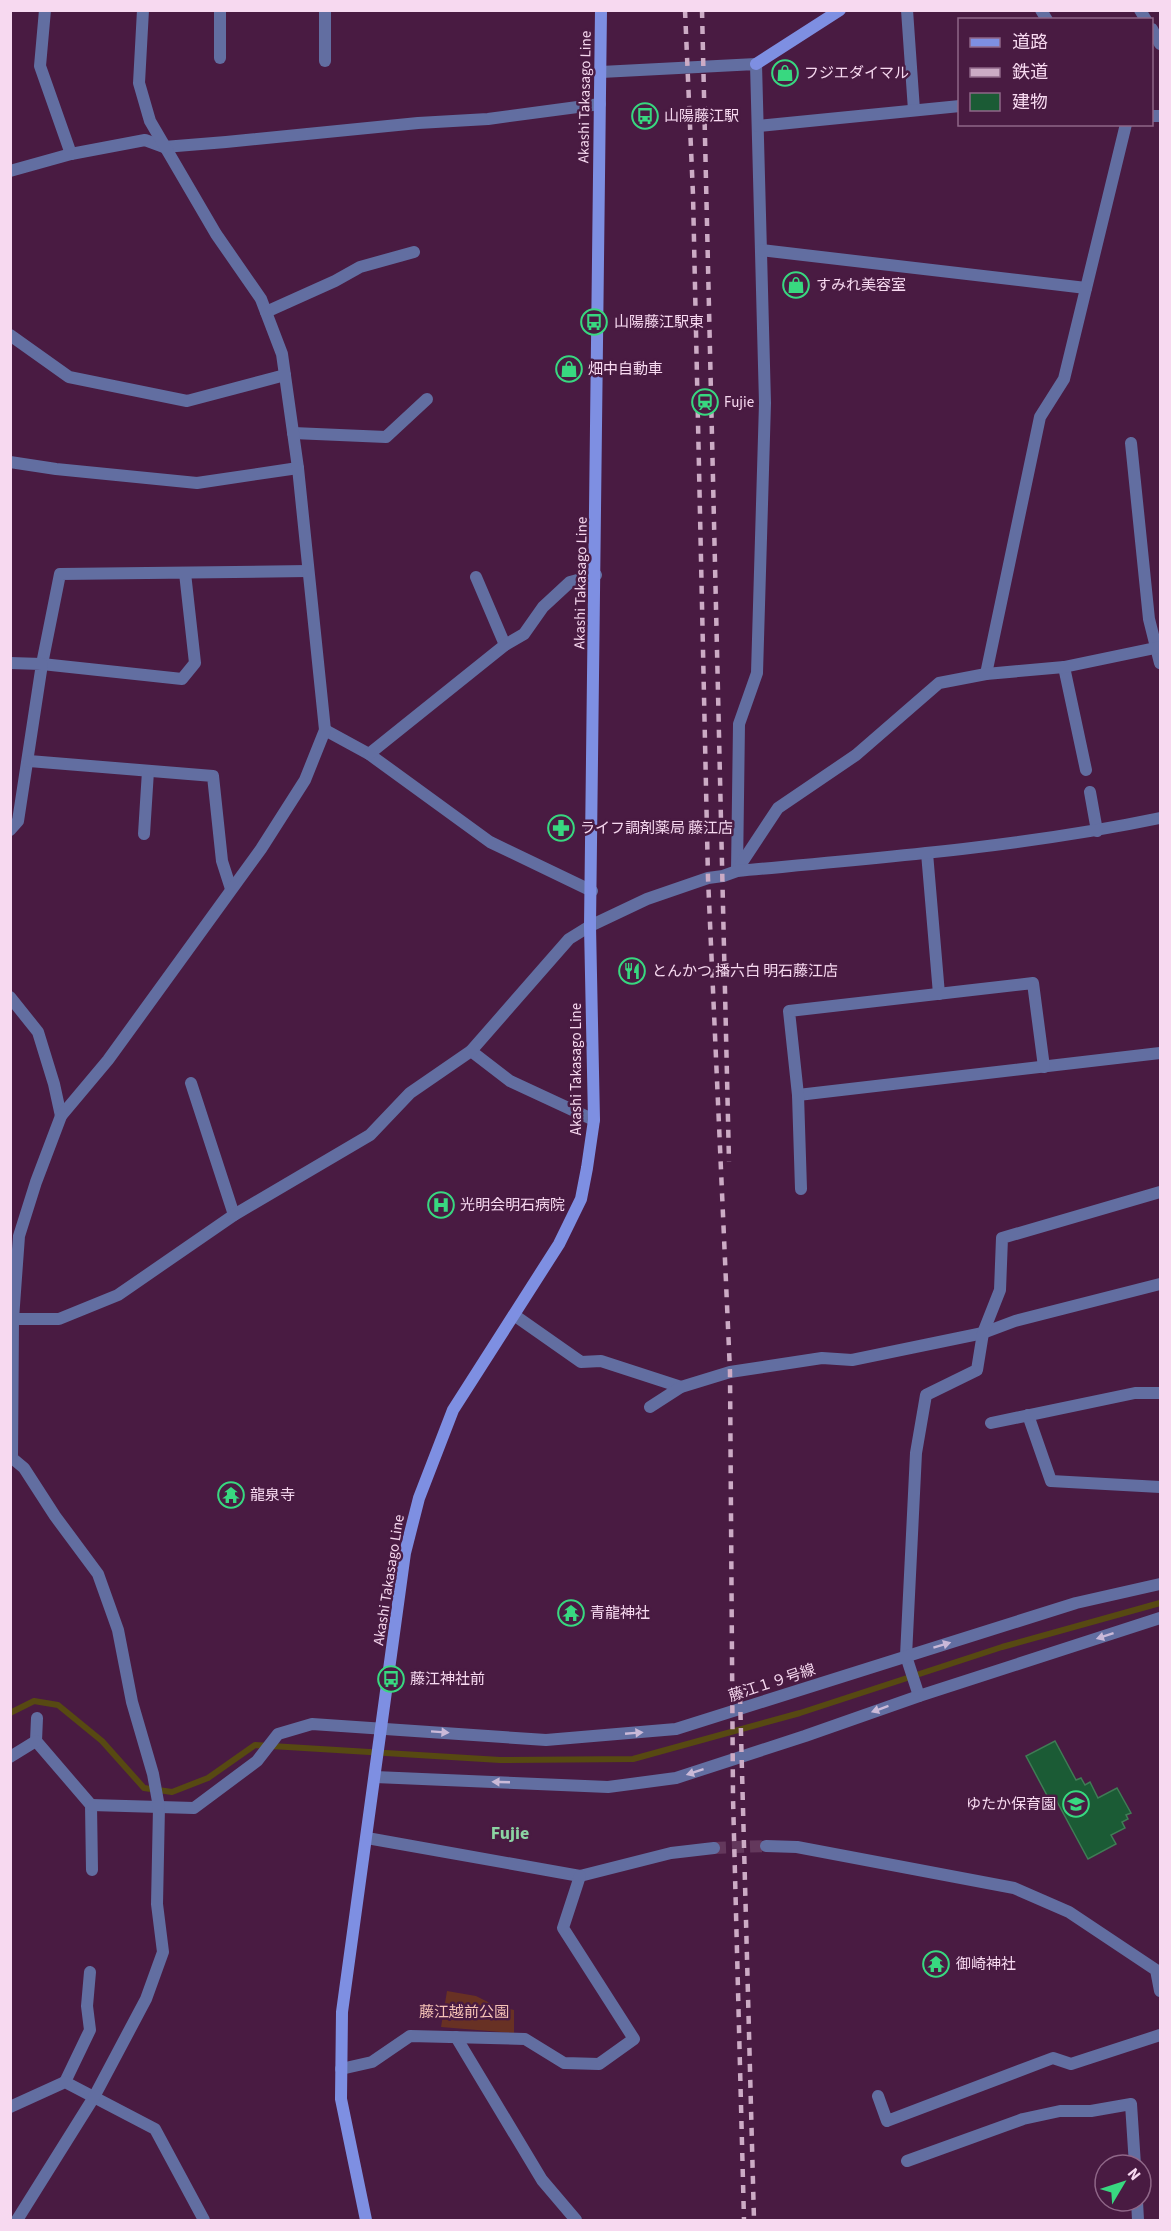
<svg xmlns="http://www.w3.org/2000/svg" width="1171" height="2231" font-family="'Source Sans 3','Noto Sans JP',sans-serif">
<rect width="100%" height="100%" fill="#491b42"/>
<!-- green -->
<polygon fill="#683124" points="447,1991 476,1996 494,2005 514,2010 514,2033 441,2027"/>
<g fill="none" stroke-linecap="round" stroke-linejoin="round">
<!-- stream -->
<polyline stroke="#574912" stroke-width="6" points="10,1713 34,1701 58,1705 102,1741 144,1788 172,1792 208,1778 255,1745 500,1760 633,1759 800,1713 1002,1647 1160,1603"/>
</g>
<!-- building -->
<polygon fill="#1b5b35" stroke="#3f7c55" stroke-width="1.5" points="1055,1741 1076,1780 1081,1778 1085,1785 1090,1782 1098,1798 1117,1788 1131,1813 1126,1815 1128,1819 1122,1822 1125,1828 1111,1835 1116,1844 1088,1859 1055,1798 1050,1801 1026,1756"/>
<g fill="none" stroke-linecap="round" stroke-linejoin="round">
<!-- street-tunnel -->
<polyline stroke="#63385c" stroke-width="12" stroke-dasharray="12 6" stroke-linecap="butt" points="714,1848 766,1846"/>
<!-- street -->
<g stroke="#626ea1" stroke-width="12">
<polyline points="45,10 40,66 71,154"/>
<polyline points="220,10 220,58"/>
<polyline points="325,10 325,61"/>
<polyline points="907,10 914,110"/>
<polyline points="1041,10 1047,20"/>
<polyline points="1140,10 1146,20"/>
<polyline points="1152,29 1160,44"/>
<polyline points="601,72 756,64 765,403 757,673 739,724 737,871"/>
<polyline points="1152,116 1160,116"/>
<polyline points="758,126 960,106"/>
<polyline points="10,171 71,154 145,140 164,147 226,142 418,123 488,119 600,104"/>
<polyline points="761,250 1086,288"/>
<polyline points="266,312 335,281 360,267 414,252"/>
<polyline points="10,335 69,377 187,401 285,375"/>
<polyline points="293,433 386,437 427,399"/>
<polyline points="1131,443 1149,619 1160,663"/>
<polyline points="10,462 56,469 197,483 298,468"/>
<polyline points="185,573 195,663 182,679 42,664 60,574 308,571"/>
<polyline points="476,577 505,645"/>
<polyline points="10,663 42,664 18,821 10,830"/>
<polyline points="1064,667 1086,770"/>
<polyline points="986,674 1040,417 1064,379 1126,124"/>
<polyline points="325,730 369,754 490,842 592,891"/>
<polyline points="369,754 505,645 524,634 543,607 570,582 596,575"/>
<polyline points="29,761 213,776 222,861 231,889"/>
<polyline points="1090,792 1097,831"/>
<polyline points="144,834 148,771"/>
<polyline points="927,853 939,994"/>
<polyline points="737,870 778,808 856,755 939,683 986,674 1064,667 1160,647"/>
<polyline points="10,997 38,1032 54,1084 61,1116"/>
<polyline points="471,1051 510,1081 594,1120"/>
<polyline points="191,1083 234,1215"/>
<polyline points="798,1095 1160,1053"/>
<polyline points="801,1189 798,1095 789,1011 1033,983 1044,1067"/>
<polyline points="514,1315 581,1362 601,1361 681,1387"/>
<path d="M13 1319H59L118 1295 234 1215 370 1135 410 1093 471 1051 569 939 590 926 647 899 708 878 723 876 737 871C878 858 1021 847 1160 818"/>
<polyline points="650,1407 681,1387 730,1372 822,1358 852,1360 983,1333 1015,1321 1160,1284"/>
<polyline points="1028,1415 1051,1481 1160,1487"/>
<polyline points="991,1423 1135,1393 1160,1393"/>
<polyline points="919,1696 906,1656 916,1453 926,1395 977,1370 983,1333 1000,1290 1002,1238 1160,1192"/>
<polyline points="37,1718 36,1741 91,1805 92,1870"/>
<polyline points="10,1757 36,1741"/>
<polyline points="375,1777 608,1787 676,1778 805,1736 919,1696 1160,1618"/>
<polyline points="91,1805 194,1808 257,1761 278,1734 312,1724 546,1740 676,1729 1076,1603 1160,1584"/>
<polyline points="367,1838 580,1876 671,1853 714,1848"/>
<polyline points="766,1846 797,1847 1014,1888 1069,1912 1156,1970 1160,1991"/>
<polyline points="456,2037 542,2180 576,2220"/>
<polyline points="341,2069 372,2062 410,2036 525,2039 564,2063 599,2064 634,2039 563,1928 580,1876"/>
<polyline points="65,2082 90,2030 87,2006 90,1972"/>
<polyline points="878,2096 887,2121 1053,2058 1071,2064 1160,2035"/>
<polyline points="10,2107 65,2082 155,2129 204,2220"/>
<polyline points="907,2161 1023,2119 1060,2111 1091,2111 1131,2104 1135,2165"/>
<polyline points="1137,2201 1138,2220"/>
<polyline points="17,2220 94,2097 146,1999 163,1952 157,1904 159,1807 153,1774 132,1702 118,1630 98,1574 55,1516 24,1468 12,1458 13,1319 19,1236 36,1182 61,1116 108,1060 261,849 305,780 325,730 298,468 282,354 261,299 216,234 150,121 139,83 143,10"/>
</g>
<!-- secondary -->
<g stroke="#7e8fe2" stroke-width="12">
<polyline points="756,64 840,10"/>
<polyline points="366,2220 341,2099 342,2012 405,1553 419,1498 453,1410 559,1244 581,1199 587,1168 594,1120 590,926 601,10"/>
</g>
<!-- rail -->
<g stroke="#ccabc5" stroke-width="4.5" stroke-dasharray="8 8" stroke-linecap="butt">
<polyline points="685,10 693,195 708,878 730,1372 733,1798 744,2220"/>
<polyline points="702,10 729,1162"/>
<polyline points="740,1696 754,2220"/>
</g>
</g>
<!-- one-way arrows -->
<defs><path id="oneway-solid" d="M-6-.8H1V-3.2L6.5 0L1 3.2V.8H-6Z" transform="scale(1.5)"/></defs>
<g fill="#cab9d8">
<use href="#oneway-solid" transform="translate(1105 1636) rotate(162)"/>
<use href="#oneway-solid" transform="translate(942 1645) rotate(-17)"/>
<use href="#oneway-solid" transform="translate(880 1709) rotate(160)"/>
<use href="#oneway-solid" transform="translate(440 1732) rotate(4)"/>
<use href="#oneway-solid" transform="translate(634 1733) rotate(-5)"/>
<use href="#oneway-solid" transform="translate(695 1772) rotate(162)"/>
<use href="#oneway-solid" transform="translate(501 1782) rotate(-178)"/>
</g>
<!-- icons -->
<defs>
<g id="shop-ring" transform="scale(1.35)"><circle r="9.5" fill="#491b42" stroke="#38d880" stroke-width="1.5"/><path d="M-5-2.5h2.3a2.7 3.5 0 0 1 5.4 0H5L5.5 6h-11ZM-1.5-2.5h3a1.5 2.3 0 0 0-3 0Z" fill="#38d880"/></g>
<g id="bus-ring" transform="scale(1.35)"><circle r="9.5" fill="#491b42" stroke="#38d880" stroke-width="1.5"/><path d="M-5-6H5V4H4V6H2V4H-2V6H-4V4H-5ZM-3.5-4V0h7V-4ZM-3.5 1.2v1.5H-2V1.2ZM2 1.2v1.5H3.5V1.2Z" fill="#38d880"/></g>
<g id="station-ring" transform="scale(1.35)"><circle r="9.5" fill="#491b42" stroke="#38d880" stroke-width="1.5"/><path d="M-3-6H3Q5-6 5-4V2Q5 4 3 4L4.5 6H3L1.5 4h-3L-3 6H-4.5L-3 4Q-5 4-5 2V-4Q-5-6-3-6ZM-3.5-4v3h7v-3ZM-3.5 1v1.5H-2V1ZM2 1v1.5H3.5V1Z" fill="#38d880"/></g>
<g id="pharmacy-ring" transform="scale(1.35)"><circle r="9.5" fill="#491b42" stroke="#38d880" stroke-width="1.5"/><path d="M-2-6h4v4h4v4h-4v4h-4v-4h-4v-4h4Z" fill="#38d880"/></g>
<g id="restaurant-ring" transform="scale(1.35)"><circle r="9.5" fill="#491b42" stroke="#38d880" stroke-width="1.5"/><path d="M-5-6h1v4h1v-4h1v4h1v-4h1v5L-1.5 .5V6h-2V.5L-5-1ZM5-6V6H3V1.5H1.5Q1.5-4 5-6Z" fill="#38d880"/></g>
<g id="hospital-ring" transform="scale(1.35)"><circle r="9.5" fill="#491b42" stroke="#38d880" stroke-width="1.5"/><path d="M-5-5h3v3.5h4V-5h3V5h-3V1.5h-4V5h-3Z" fill="#38d880"/></g>
<g id="temple-ring" transform="scale(1.35)"><circle r="9.5" fill="#491b42" stroke="#38d880" stroke-width="1.5"/><path d="M0-6L5-2H3V0L6.5 2.5H4V6H1.5V3h-3V6H-4V2.5H-6.5L-3 0V-2H-5Z" fill="#38d880"/></g>
<g id="school-ring" transform="scale(1.35)"><circle r="9.5" fill="#491b42" stroke="#38d880" stroke-width="1.5"/><path d="M0-5L7-2L0 1L-7-2ZM-4 1L0 2.5L4 1V4Q0 6-4 4Z" fill="#38d880"/></g>
</defs>
<g fill-rule="evenodd">
<use href="#shop-ring" x="785" y="73"/>
<use href="#bus-ring" x="645" y="116"/>
<use href="#shop-ring" x="796" y="285"/>
<use href="#bus-ring" x="594" y="322"/>
<use href="#shop-ring" x="569" y="369"/>
<use href="#station-ring" x="705" y="402"/>
<use href="#pharmacy-ring" x="561" y="828"/>
<use href="#restaurant-ring" x="632" y="971"/>
<use href="#hospital-ring" x="441" y="1205"/>
<use href="#temple-ring" x="231" y="1495"/>
<use href="#temple-ring" x="571" y="1613"/>
<use href="#bus-ring" x="391" y="1679"/>
<use href="#school-ring" x="1076" y="1804"/>
<use href="#temple-ring" x="936" y="1964"/>
</g>
<g text-anchor="middle" dominant-baseline="central" stroke-width="5" stroke-linejoin="round" paint-order="stroke">
<!-- poi labels -->
<g font-size="15" fill="#f7d9f0" stroke="#491b42" text-anchor="start">
<text x="804" y="73">フジエダイマル</text>
<text x="664" y="116">山陽藤江駅</text>
<text x="816" y="285">すみれ美容室</text>
<text x="614" y="322">山陽藤江駅東</text>
<text x="588" y="369">畑中自動車</text>
<text x="724" y="402">Fujie</text>
<text x="580" y="828">ライフ調剤薬局 藤江店</text>
<text x="652" y="971">とんかつ 播六白 明石藤江店</text>
<text x="460" y="1205">光明会明石病院</text>
<text x="250" y="1495">龍泉寺</text>
<text x="590" y="1613">青龍神社</text>
<text x="410" y="1679">藤江神社前</text>
<text x="1056" y="1804" text-anchor="end">ゆたか保育園</text>
<text x="956" y="1964">御崎神社</text>
</g>
<!-- street labels -->
<g font-size="15" fill="#f7d9f0" stroke="#491b42">
<text transform="translate(585 97) rotate(-89)">Akashi Takasago Line</text>
<text transform="translate(581 583) rotate(-89)">Akashi Takasago Line</text>
<text transform="translate(576 1069) rotate(-90)">Akashi Takasago Line</text>
<text transform="translate(389 1580) rotate(-81)">Akashi Takasago Line</text>
<text transform="translate(772 1683) rotate(-18)">藤江１９号線</text>
</g>
<!-- park labels -->
<g font-size="15" fill="#f6c3b7" stroke="#491b42">
<text x="464" y="2012">藤江越前公園</text>
</g>
<!-- quarter labels -->
<g font-size="18" font-weight="bold" fill="#8cd4a3" stroke="#491b42">
<text x="510" y="1833">Fujie</text>
</g>
</g>
<!-- border -->
<rect width="1171" height="2231" fill="none" stroke="#f7d9f0" stroke-width="24"/>
<!-- legend -->
<rect x="958" y="18" width="195" height="108" fill="#491b42" stroke="#8f6788" stroke-width="1.5"/>
<rect x="970" y="38" width="30" height="9" fill="#7e8fe2" stroke="#8f6788" stroke-width="1.5"/>
<text x="1012" y="48" font-size="18" fill="#f7d9f0">道路</text>
<rect x="970" y="68" width="30" height="9" fill="#ccabc5" stroke="#8f6788" stroke-width="1.5"/>
<text x="1012" y="78" font-size="18" fill="#f7d9f0">鉄道</text>
<rect x="970" y="93" width="30" height="18" fill="#1b5b35" stroke="#8f6788" stroke-width="1.5"/>
<text x="1012" y="108" font-size="18" fill="#f7d9f0">建物</text>
<!-- north arrow -->
<g transform="translate(1123 2183) rotate(51)"><circle r="28" fill="#491b42" stroke="#8f6788" stroke-width="1.5"/>
<path d="M0-4.5L10 22L0 15L-10 22Z" fill="#38d880"/>
<text y="-9" font-size="16" font-weight="bold" text-anchor="middle" fill="#f7d9f0">N</text>
</g>
</svg>
